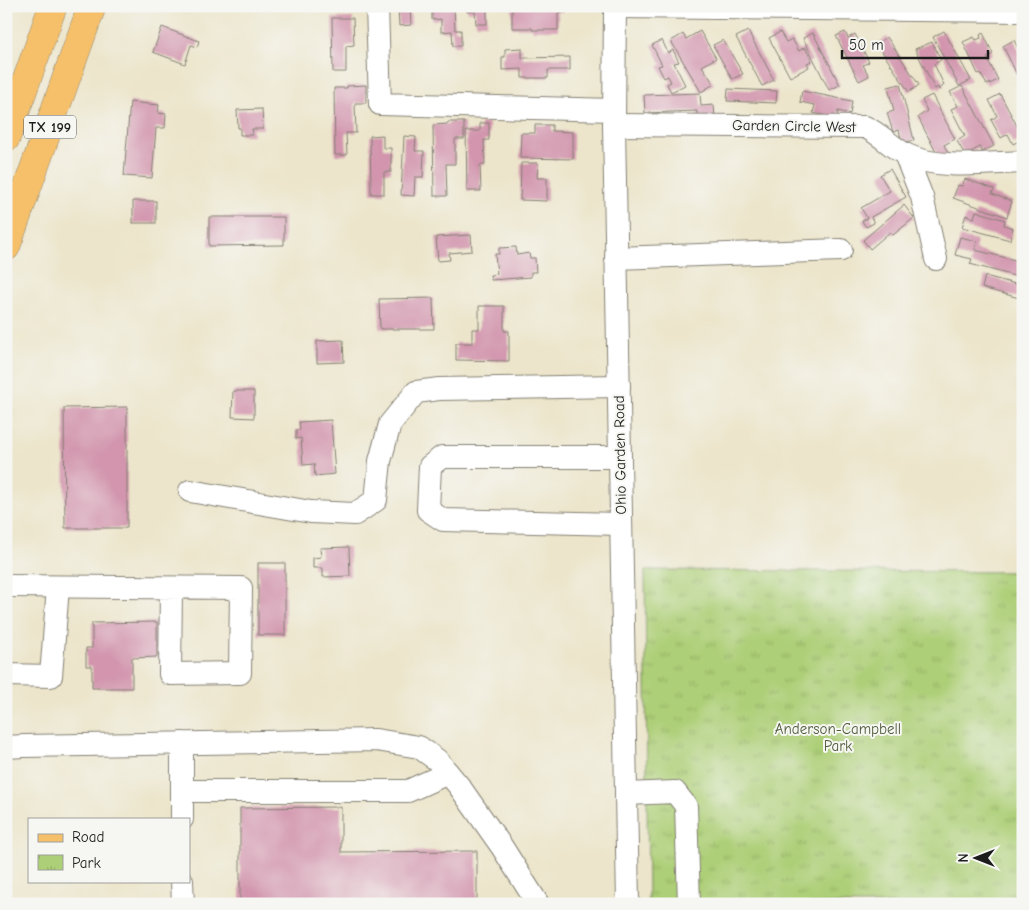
<svg xmlns="http://www.w3.org/2000/svg" width="1029" height="910" font-family="'Comic Neue',sans-serif">
<defs>
<pattern id="park-tufts" width="24" height="20" patternUnits="userSpaceOnUse" patternTransform="scale(1.25)"><rect width="24" height="20" fill="#adcf77"/><path d="M3 7l-1-3M5 7V3M7 7l1-3M15 17l-1-3M17 17v-4M19 17l1-3" fill="none" stroke="#94b166"/></pattern>
</defs>
<rect width="100%" height="100%" fill="#f6f6f2"/>
<filter id="ink" filterUnits="userSpaceOnUse"><feTurbulence type="fractalNoise" baseFrequency=".02" numOctaves="2"/><feDisplacementMap in="SourceGraphic" scale="10" xChannelSelector="R" yChannelSelector="G"/><feConvolveMatrix kernelMatrix="1 2 1 2 8 2 1 2 1" color-interpolation-filters="sRGB"/></filter>
<filter id="wash" filterUnits="userSpaceOnUse"><feTurbulence type="fractalNoise" baseFrequency=".0096" numOctaves="4" result="noise"/><feDisplacementMap in="SourceGraphic" scale="20" xChannelSelector="R" yChannelSelector="G"/><feGaussianBlur stdDeviation="1.12" result="paint"/><feColorMatrix in="noise" values="0 0 0 0 0 0 0 0 0 0 0 0 0 0 0 0 0 1.4 0 .05"/><feComposite in="paint" operator="in"/></filter>
<g filter="url(#wash)">
<rect width="100%" height="100%" fill="#ece5cb"/>
<!-- park -->
<polygon fill="url(#park-tufts)" stroke="#64764a" points="645,570 1023,572 1023,904 648,904"/>
<g id="blocks">
<!-- building -->
<g fill="#d295ad">
<polygon points="398,6 410,6 411,25 399,26"/>
<polygon points="432,6 454,6 455,30 461,30 461,46 453,46 452,31 441,32 441,19 432,20"/>
<polygon points="467,6 487,6 487,24 476,24 475,11 467,12"/>
<polygon points="512,6 563,6 563,12 558,12 558,30 532,30 532,28 512,28"/>
<polygon points="332,18 353,18 354,45 346,46 346,72 333,72"/>
<polygon points="162,27 199,41 197,47 191,45 185,64 153,52"/>
<polygon points="700,31 716,58 702,66 714,84 701,92 671,41 683,34 686,39"/>
<polygon points="748,31 774,80 762,86 736,37"/>
<polygon points="944,31 971,80 959,86 933,37"/>
<polygon points="780,32 786,42 792,39 799,51 805,47 812,61 807,63 809,67 790,77 769,38"/>
<polygon points="845,32 848,38 855,34 869,62 863,65 869,76 859,81 836,36"/>
<polygon points="813,33 840,85 829,90 803,38"/>
<polygon points="983,33 993,54 987,58 998,80 987,85 980,73 978,74 963,42 974,37 976,40 981,38 980,35"/>
<polygon points="887,37 919,85 909,92 877,44"/>
<polygon points="662,40 668,53 673,50 679,62 674,63 685,85 671,92 667,84 671,82 668,76 664,78 658,66 662,65 652,45"/>
<polygon points="723,40 743,74 732,79 713,45"/>
<polygon points="1014,40 1021,54 1023,53 1023,87 1003,46"/>
<polygon points="932,42 941,60 934,64 944,85 939,90 938,87 935,89 915,49"/>
<polygon points="522,48 522,58 570,57 570,70 548,70 548,78 522,78 522,69 502,70 502,57 505,57 505,49"/>
<polygon points="900,84 914,140 902,143 899,130 893,132 887,113 894,111 888,87"/>
<polygon points="366,85 366,103 355,103 356,133 346,133 347,155 335,155 334,88 347,88 347,86"/>
<polygon points="962,86 994,146 982,152 980,147 965,155 957,141 965,136 951,109 958,106 950,92"/>
<polygon points="728,89 777,91 776,103 727,101"/>
<polygon points="802,91 852,101 850,114 838,111 837,118 813,113 815,105 800,102"/>
<polygon points="700,93 701,106 714,105 715,119 697,120 697,111 645,113 644,95"/>
<polygon points="1000,94 1023,137 1023,139 1013,144 1008,134 1001,138 991,120 997,116 989,100"/>
<polygon points="932,95 955,139 944,145 948,153 939,158 918,117 927,111 922,100"/>
<polygon points="130,102 159,105 158,113 166,114 165,128 156,128 152,178 124,176"/>
<polygon points="262,109 263,129 252,129 253,135 240,135 240,128 238,128 237,110"/>
<polygon points="448,122 464,122 464,139 455,139 455,164 446,164 447,196 434,196 433,125 448,124"/>
<polygon points="480,123 489,123 489,140 484,140 485,165 480,165 481,191 467,191 466,131 480,131"/>
<polygon points="535,125 552,125 552,131 573,132 573,159 520,158 521,133 535,133"/>
<polygon points="383,135 383,148 391,148 391,172 384,172 384,194 371,194 370,136"/>
<polygon points="404,136 416,137 415,151 424,151 423,177 415,177 414,196 401,195"/>
<polygon points="521,163 538,163 537,178 547,178 547,201 520,200"/>
<polygon points="890,169 906,197 871,217 874,223 866,227 862,221 867,218 861,208 890,191 880,175"/>
<polygon points="965,179 994,189 992,194 1012,201 1007,217 953,198 958,185 962,186"/>
<rect x="133" y="201" width="23" height="22"/>
<polygon points="904,205 914,218 893,235 890,232 870,249 863,240"/>
<polygon points="976,211 1005,220 1004,225 1013,228 1010,240 962,227 966,215 974,218"/>
<polygon points="209,217 284,217 284,245 209,246"/>
<polygon points="471,235 472,251 449,253 450,260 438,261 436,237"/>
<polygon points="960,237 977,241 975,250 1023,262 1023,281 1017,280 1018,277 970,264 972,259 955,255"/>
<polygon points="516,247 517,255 529,253 530,258 535,258 536,272 531,272 531,277 491,280 490,275 497,274 495,254 499,254 499,248"/>
<polygon points="985,276 1023,286 1023,299 982,288"/>
<polygon points="433,298 434,329 380,329 379,299"/>
<polygon points="479,306 504,306 504,331 509,331 509,361 456,360 456,343 472,343 472,329 479,329"/>
<polygon points="343,340 344,362 317,363 317,341"/>
<polygon points="233,391 254,391 254,418 232,417"/>
<polygon points="127,407 127,528 65,528 64,408"/>
<polygon points="331,420 335,474 315,476 314,464 303,465 301,438 296,439 296,430 300,430 299,422"/>
<polygon points="349,547 350,576 323,577 323,568 313,568 313,558 321,557 320,548"/>
<rect x="258" y="563" width="27" height="72"/>
<polygon points="157,622 157,657 132,658 132,688 92,688 92,666 86,666 86,648 92,648 92,623"/>
<polygon points="341,807 341,852 477,851 477,904 240,904 240,808"/>
</g>
</g>
</g>
<g filter="url(#ink)">
<use href="#blocks" fill-opacity="0" stroke="#848074" stroke-width="1"/>
<g fill="none" stroke-linecap="round" stroke-linejoin="round">
<!-- minor casing -->
<g stroke="#848074" stroke-width="24">
<g id="minor">
<polyline points="377,6 380,104 614,110"/>
<polyline points="615,6 614,125 628,904"/>
<polyline points="615,7 1023,11"/>
<path d="M614 125 865 127C881 134 892 148 907 155 938 170 988 163 1023 162"/>
<polyline points="905,154 922,197 936,259"/>
<polyline points="616,258 841,250"/>
<polyline points="620,457 442,457 430,466 428,510 443,520 621,524"/>
<polyline points="190,491 311,512 355,514 376,500 380,461 390,424 416,392 439,389 619,386"/>
<polyline points="6,586 241,588 240,673 170,674 171,588"/>
<polyline points="6,675 51,676 58,587"/>
<polyline points="182,743 182,819"/>
<polyline points="6,747 24,746 376,740 419,747 437,760 459,786 502,847 538,904"/>
<polyline points="182,791 408,791 448,773"/>
<polyline points="626,794 675,792 686,806 689,904"/>
<polyline points="182,881 183,904"/>
</g>
</g>
<!-- major casing -->
<g stroke="#848074" stroke-width="29">
<g id="major">
<polyline points="6,138 53,6"/>
<polyline points="6,247 92,6"/>
</g>
</g>
<!-- minor -->
<use href="#minor" stroke="#fff" stroke-width="22"/>
<!-- major -->
<use href="#major" stroke="#f6c06b" stroke-width="28"/>
</g>
</g>
<g text-anchor="middle" dominant-baseline="central" stroke-width="4" stroke-linejoin="round" paint-order="stroke">
<!-- shield labels -->
<rect fill="#f6f6f2" stroke="#5d5d5c" stroke-width="1" x="24" y="115.5" width="52" height="23" rx="4"/>
<g font-size="14" font-weight="bold" fill="#1c1c1c">
<text x="50" y="127">TX 199</text>
</g>
<!-- street labels -->
<g font-size="15" fill="#1c1c1c" stroke="#f6f6f2">
<text transform="translate(794 126) rotate(1)">Garden Circle West</text>
<text transform="translate(620 455) rotate(-91)">Ohio Garden Road</text>
</g>
<!-- park labels -->
<g font-size="15" fill="#4f5b3c" stroke="#f6f6f2">
<text x="838" y="729">Anderson-Campbell<tspan x="838" dy="17">Park</tspan></text>
</g>
</g>
<!-- margin -->
<rect width="1029" height="910" fill="none" stroke="#f6f6f2" stroke-width="25"/>
<!-- legend -->
<rect x="28" y="818" width="162" height="65" fill="#f6f6f2" stroke="#9f9f9c"/>
<rect x="38" y="834" width="25" height="8" fill="#f6c06b" stroke="#9f9f9c"/>
<text x="72" y="842" font-size="15" fill="#1c1c1c">Road</text>
<rect x="38" y="855" width="25" height="15" fill="url(#park-tufts)" stroke="#9f9f9c"/>
<text x="72" y="868" font-size="15" fill="#1c1c1c">Park</text>
<!-- north arrow -->
<g transform="translate(976 858) rotate(270)" stroke="#f6f6f2" stroke-width="4" paint-order="stroke">
<path d="M0-4L9 19L0 12L-9 19Z" fill="#1c1c1c"/>
<text y="-8" font-size="14" font-weight="bold" text-anchor="middle" fill="#1c1c1c">N</text>
</g>
<!-- scale -->
<path d="M842 50v8h146v-8" fill="none" stroke="#1c1c1c" stroke-width="2.5"/>
<text x="849" y="50" font-size="15" fill="#1c1c1c" stroke="#f6f6f2" stroke-width="4" paint-order="stroke">50 m</text>
</svg>
